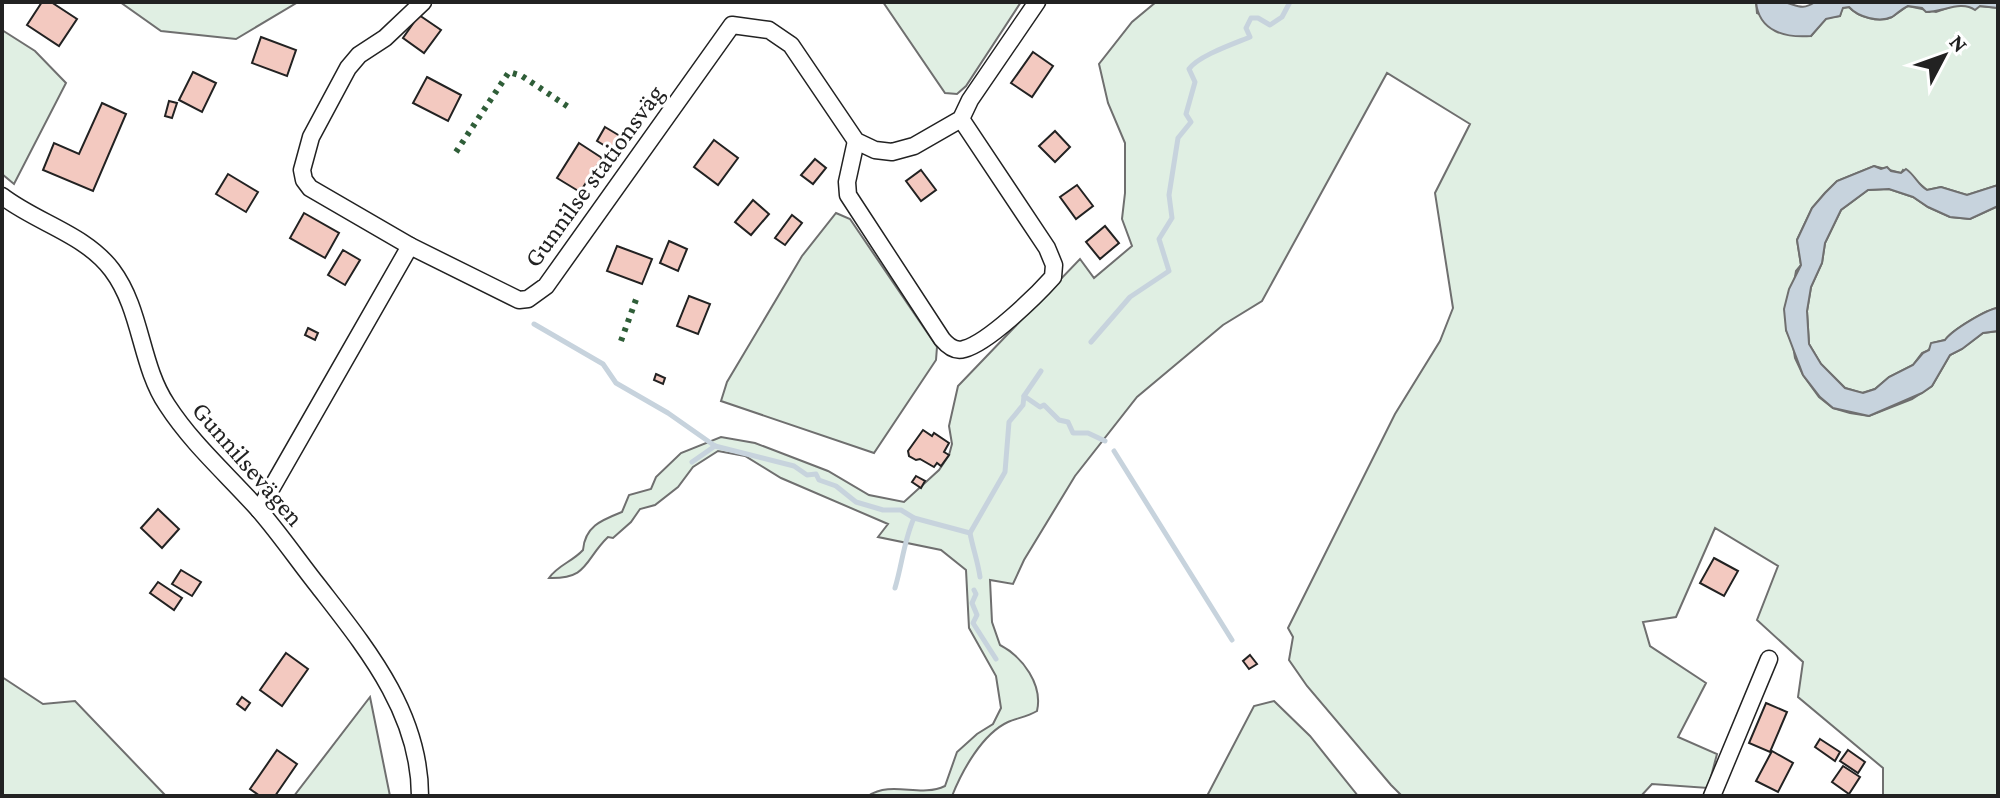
<svg xmlns="http://www.w3.org/2000/svg" width="2000" height="798" font-family="'Crimson Pro',serif">
<rect width="100%" height="100%" fill="#fff"/>
<!-- green -->
<g fill="#e0efe3" stroke="#6f6f6f" stroke-width="2">
<polygon points="120,2 298,2 236,39 161,31"/>
<polygon points="883,2 1021,2 966,86 957,94 945,93"/>
<path d="M1156 2H1756L1757 13 1811 36 1826 18 1840 16 1842 8 1849 7C1858 17 1879 23 1892 17 1897 14 1902 9 1908 6L1936 12 1959 4 1998 8V185L1967 195 1941 187 1927 190 1903 170 1901 173 1874 166 1837 181 1825 193 1812 208 1797 240 1801 265 1796 271 1786 330 1793 345 1795 358 1803 375 1819 397 1833 408 1850 413 1869 416 1912 399 1932 386 1950 355 1962 349 1983 333 1998 331V796H1883V768L1798 697 1803 662 1757 620 1778 566 1715 528 1676 617 1643 622 1650 646 1706 683 1678 737 1717 754 1708 788 1652 784 1641 796H1402L1391 785 1307 686 1289 660 1293 637 1288 628 1395 414 1440 341 1453 308 1435 193 1470 124 1387 73 1262 301 1223 325 1137 397 1075 476 1024 560 1013 584 990 580 992 622 1000 645C1023 657 1043 685 1037 711 1027 717 1017 718 1008 722 982 734 962 771 952 796H868C892 780 920 798 945 786L957 752 977 734 993 724 1001 708 996 676 969 628 966 570 941 550 878 537 888 524 781 478 745 456 718 451 693 467 678 487 655 505 640 509 631 522 613 538 608 537C584 560 589 579 549 578 558 565 572 562 583 550 585 526 602 520 622 512L629 495 651 489 656 477 681 453 721 437 755 443 828 471 869 495 904 502 939 470 949 455 952 444 949 426 958 386 1080 259 1094 278 1132 246 1122 219 1125 193V143L1108 103 1099 64 1132 22Z"/>
<polygon points="2,30 35,51 66,83 14,184 2,174"/>
<path d="M1889 189 1913 197 1928 207 1950 217 1970 219 1998 206V308C1987 309 1952 330 1945 340L1932 343 1929 350 1922 353 1913 365 1889 377 1875 389 1862 393 1845 388 1821 364 1809 344 1807 311 1811 287 1822 263 1825 243 1841 210 1868 190Z"/>
<polygon points="836,213 850,219 937,347 936,360 874,453 721,401 727,382 802,256"/>
<polygon points="2,677 43,704 75,701 166,796 2,796"/>
<polygon points="370,697 390,796 294,796"/>
<polygon points="1274,701 1310,736 1358,796 1207,796 1254,706"/>
</g>
<!-- water -->
<g fill="#c7d3dd" stroke="#6f6f6f" stroke-width="2">
<path d="M1756 2C1765 2 1776 0 1784 2 1797 5 1802 11 1815 2H1998V8L1980 6 1975 10C1961 0 1943 12 1926 12L1922 8 1908 6C1901 9 1897 14 1892 17 1879 23 1858 17 1849 7L1843 8 1840 16 1826 19 1811 36C1786 38 1759 32 1756 2Z"/>
<path d="M1874 166 1881 169 1887 167 1891 171 1901 173 1906 169C1915 175 1918 185 1927 190L1941 187 1967 195 1998 185V206L1970 219 1950 217 1928 207 1913 197 1889 189 1868 190 1841 210 1825 243 1822 263 1811 287 1807 311 1809 344 1821 364 1845 388 1863 393 1875 389 1889 377 1913 365 1923 353 1929 350 1931 343 1945 340C1952 330 1987 309 1998 308V331L1983 333 1962 349 1950 355 1932 386 1922 393 1869 416 1833 408 1820 397 1803 375 1786 330 1784 309 1789 289 1801 265 1797 240 1812 208 1825 193 1837 181Z"/>
</g>
<g fill="none" stroke-linecap="round" stroke-linejoin="round">
<!-- stream -->
<g stroke="#c7d3dd" stroke-width="5">
<polyline points="534,324 603,364 616,383 668,413 715,446 794,466 807,475 816,474 819,480 836,486 856,502 883,510 901,510 914,518 970,533"/>
<path d="M1091 342 1130 297 1169 271 1159 239 1172 218 1169 195 1178 138 1191 122 1186 114 1195 82 1189 69C1198 56 1233 44 1250 37L1246 28 1251 18H1258L1270 25 1282 17 1290 2"/>
<polyline points="1024,396 1040,407 1044,405 1059,420 1068,422 1073,433 1088,433 1105,441"/>
<polyline points="1114,451 1232,640"/>
<polyline points="692,462 715,446"/>
<path d="M980 577C978 562 973 549 970 533L1005 472 1009 422 1023 405 1024 396 1041 371"/>
<path d="M895 588C902 565 904 540 914 518"/>
<polyline points="974,590 976,594 972,603 977,615 973,623 996,659"/>
</g>
</g>
<!-- building -->
<g fill="#f3c9c0" stroke="#222" stroke-width="2">
<polygon points="42,2 51,2 77,19 59,46 27,25"/>
<polygon points="419,15 441,30 424,53 403,38"/>
<polygon points="261,37 296,50 287,76 252,63"/>
<polygon points="1033,52 1053,66 1032,97 1011,83"/>
<polygon points="193,72 216,83 202,112 179,100"/>
<polygon points="427,77 461,95 448,121 413,103"/>
<polygon points="169,101 177,103 172,118 165,116"/>
<polygon points="102,103 126,114 93,191 43,170 54,143 79,154"/>
<polygon points="605,127 625,139 617,153 597,141"/>
<polygon points="1055,131 1070,147 1055,162 1039,146"/>
<polygon points="714,140 738,158 718,185 694,167"/>
<polygon points="579,143 602,158 580,192 557,178"/>
<polygon points="815,159 826,168 813,184 801,175"/>
<polygon points="921,170 936,190 921,201 906,181"/>
<polygon points="228,174 258,192 246,212 216,194"/>
<polygon points="1077,185 1093,206 1076,219 1060,197"/>
<polygon points="753,200 769,214 751,235 735,222"/>
<polygon points="304,213 339,233 325,258 290,238"/>
<polygon points="792,215 802,223 785,245 775,238"/>
<polygon points="1105,226 1119,243 1100,259 1086,242"/>
<polygon points="669,241 687,249 678,271 660,263"/>
<polygon points="617,246 652,259 642,284 607,271"/>
<polygon points="343,250 360,260 345,285 328,275"/>
<polygon points="689,296 710,304 698,334 677,326"/>
<polygon points="308,328 318,333 315,340 305,335"/>
<polygon points="656,374 665,378 663,384 654,380"/>
<polygon points="923,430 932,436 934,433 949,443 944,452 949,455 941,466 937,463 934,467 920,459 916,460 909,456 908,451"/>
<polygon points="916,476 925,481 921,488 912,482"/>
<polygon points="158,509 179,529 162,548 141,528"/>
<polygon points="1714,558 1738,571 1724,596 1700,583"/>
<polygon points="181,570 201,582 192,596 172,584"/>
<polygon points="158,582 182,598 174,610 150,593"/>
<polygon points="286,653 308,669 282,706 260,690"/>
<polygon points="1250,655 1257,664 1249,669 1243,661"/>
<polygon points="242,697 250,703 245,710 237,704"/>
<polygon points="1766,703 1787,712 1770,752 1749,743"/>
<polygon points="1820,739 1840,752 1835,761 1815,747"/>
<polygon points="277,750 297,764 275,796 260,796 250,789"/>
<polygon points="1848,750 1865,762 1858,773 1840,761"/>
<polygon points="1772,751 1793,763 1778,792 1756,781"/>
<polygon points="1843,766 1860,777 1849,794 1832,782"/>
</g>
<g fill="none" stroke-linecap="round" stroke-linejoin="round">
<!-- street casing -->
<g stroke="#222" stroke-width="19">
<g id="street">
<polyline points="423,2 385,38 359,55 348,68 311,137 302,170 304,180 310,188 410,246 519,300 528,299 546,286 732,25 769,30 791,45 856,141 875,150 892,152 914,146 961,119 970,100 1037,2"/>
<path d="M856 141 847 182 848 195 942 339C947 345 955 352 964 349 988 343 1036 296 1053 277L1054 265 1047 248 961 119"/>
<path d="M2 196C37 223 85 234 112 270 142 310 140 365 167 405 193 445 228 475 259 510 280 534 299 562 319 587 367 649 420 713 420 796"/>
<polyline points="259,510 410,246"/>
<polyline points="1712,796 1769,659"/>
</g>
</g>
<!-- street -->
<use href="#street" stroke="#fff" stroke-width="16"/>
<!-- hedge -->
<g stroke="#2f5e38" stroke-width="6" stroke-dasharray="4 6" stroke-linecap="butt">
<polyline points="456,152 509,72 522,76 570,108"/>
<polyline points="621,341 638,294"/>
</g>
</g>
<g text-anchor="middle" dominant-baseline="central" stroke-width="6" stroke-linejoin="round" paint-order="stroke">
<!-- street labels -->
<g font-size="26" fill="#222" stroke="#fff">
<text transform="translate(594 176) rotate(-54)">Gunnilse stationsväg</text>
<text transform="translate(248 464) rotate(49)">Gunnilsevägen</text>
</g>
</g>
<!-- border -->
<rect width="2000" height="798" fill="none" stroke="#222222" stroke-width="8"/>
<!-- north arrow -->
<g transform="translate(1944 56) rotate(49)" stroke="#ffffff" stroke-width="6" paint-order="stroke">
<path d="M0-6L14 30L0 20L-14 30Z" fill="#222222"/>
<text y="-12" font-size="22" font-weight="bold" text-anchor="middle" fill="#222222">N</text>
</g>
</svg>
